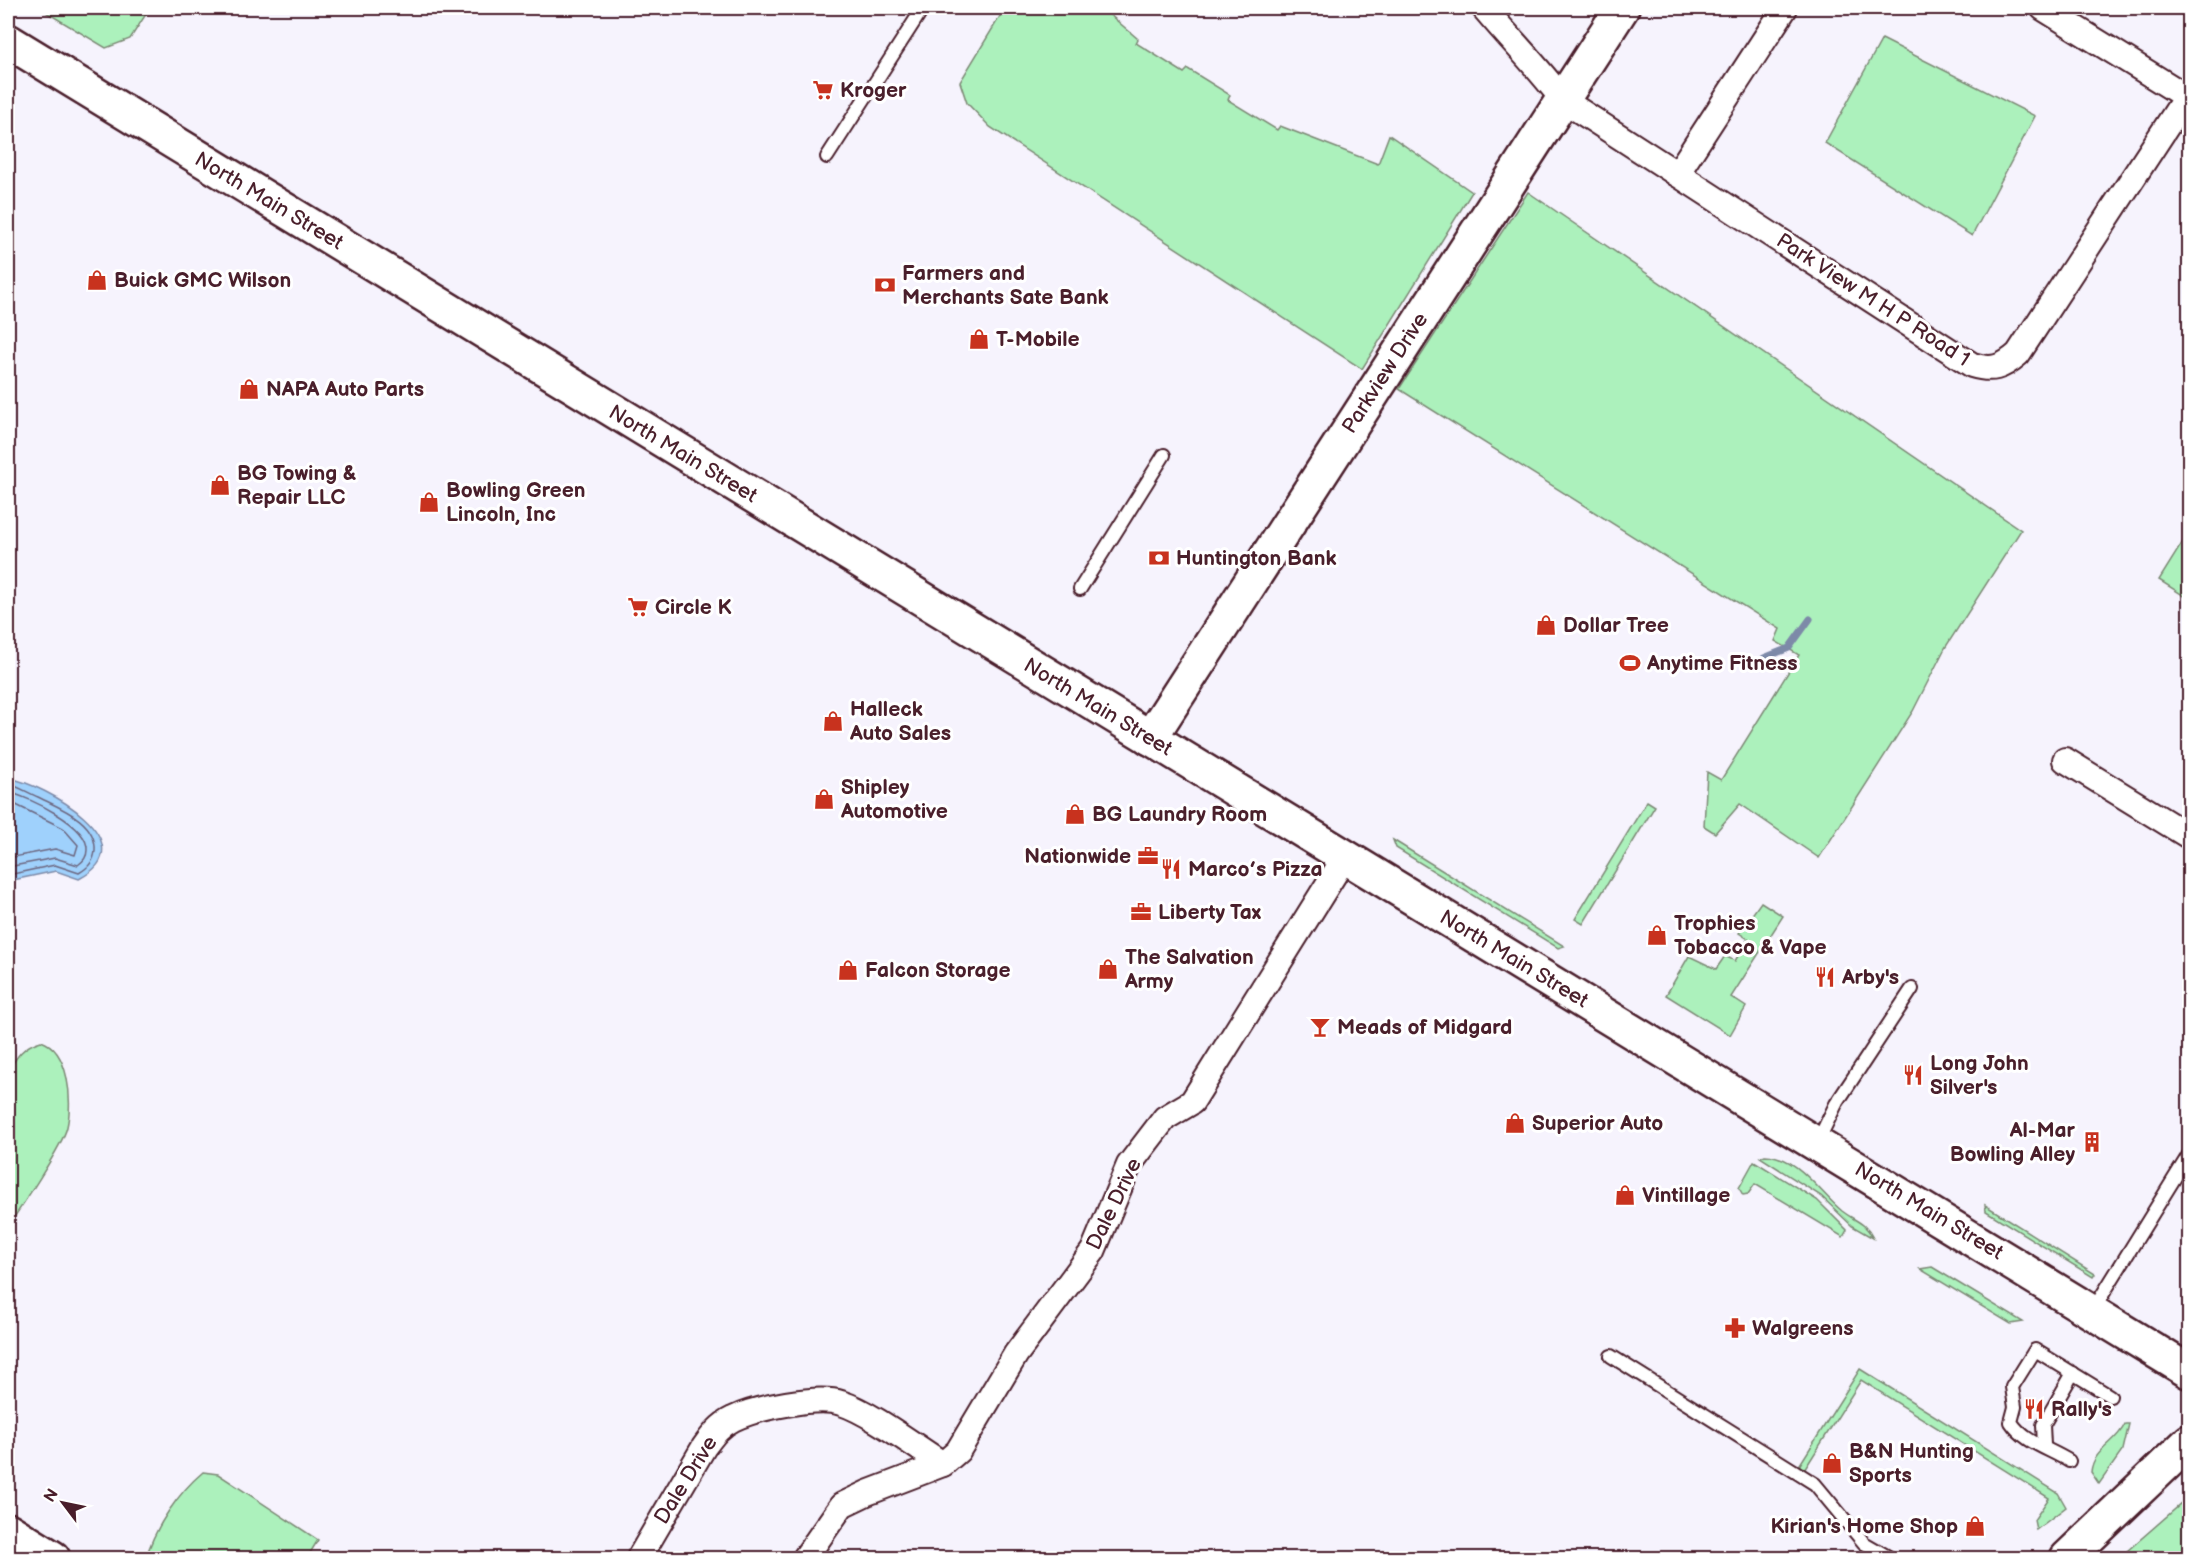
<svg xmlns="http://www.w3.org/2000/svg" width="2197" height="1566" font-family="'Balsamiq Sans',sans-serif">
<rect width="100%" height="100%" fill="#f6f3fd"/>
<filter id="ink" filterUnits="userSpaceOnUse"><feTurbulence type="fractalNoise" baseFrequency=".0167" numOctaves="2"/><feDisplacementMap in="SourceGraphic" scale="12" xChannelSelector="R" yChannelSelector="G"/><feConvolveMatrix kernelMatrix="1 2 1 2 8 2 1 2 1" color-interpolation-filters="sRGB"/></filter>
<g filter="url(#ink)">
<!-- green -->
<g fill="#acf1bc" stroke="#7b8874" stroke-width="1.5">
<polygon points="39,8 150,8 130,39 106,48"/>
<polygon points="1005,8 1102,8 1138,39 1136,43 1184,73 1188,69 1230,95 1228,100 1277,130 1280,126 1378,164 1389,135 1472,192 1362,369 990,127 967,103 960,82"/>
<polygon points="1882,39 2035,116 1972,236 1825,143"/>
<polygon points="1528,192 2021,530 1945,648 1913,711 1819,858 1740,804 1715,833 1704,826 1707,772 1721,780 1799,655 1775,641 1780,629 1399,389"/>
<polygon points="2189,532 2189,599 2159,580"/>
<polygon points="1647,801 1655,806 1583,924 1575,919"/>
<polygon points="1393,840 1564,946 1558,948 1396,848"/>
<polygon points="1761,902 1783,916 1731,997 1746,1007 1730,1035 1666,995 1689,956 1716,969 1725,956 1735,961 1748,939 1739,933"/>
<path d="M41 1041C69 1050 73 1101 67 1127 63 1145 20 1209 8 1226V1071C17 1056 23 1046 41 1041Z"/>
<path d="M1765 1155C1798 1156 1819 1192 1842 1211 1856 1222 1864 1221 1873 1238L1852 1226 1821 1196 1760 1157Z"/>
<polygon points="1754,1161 1817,1200 1847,1230 1843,1237 1755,1184 1748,1194 1743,1195 1739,1188"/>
<polygon points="1985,1205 2095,1274 2093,1277 1986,1211"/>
<polygon points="1932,1267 2023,1322 2011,1324 1920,1269"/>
<polygon points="1860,1369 2058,1493 2066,1507 2036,1530 2034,1520 2049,1498 1861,1380 1803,1472 1797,1469"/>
<path d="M2125 1424H2129L2123 1450 2099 1484 2091 1472C2093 1449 2116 1444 2125 1424Z"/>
<path d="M203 1472 218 1474 318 1540 307 1558H146C155 1527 178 1493 203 1472Z"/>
<polygon points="2189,1497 2189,1558 2119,1558"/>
</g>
<!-- water -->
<path fill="#9fd1fc" stroke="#7d8aa8" stroke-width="1.5" d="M8 778C45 784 149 843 79 879L56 871 8 881Z"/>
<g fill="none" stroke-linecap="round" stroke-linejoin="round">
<!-- shore -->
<g stroke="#6c667f" stroke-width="1.5">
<path d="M8 784C18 786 28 793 38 797 60 808 97 821 95 851 94 862 88 868 79 873L55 865 8 875"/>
<path d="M8 792C28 797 89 825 87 850 87 857 84 861 78 865L55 858 8 867"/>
<polyline points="8,801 63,828 78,845 75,855 55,849 8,858"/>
</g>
<!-- stream -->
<polyline stroke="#7d8aa8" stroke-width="7" points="1764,658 1789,648 1810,619"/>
<!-- lane casing -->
<g stroke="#4a1f2b" stroke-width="16">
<g id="lane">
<polyline points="827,157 923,8"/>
<polyline points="1080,589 1164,455"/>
<polyline points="1817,1143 1836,1104 1912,989"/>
<polyline points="2093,1310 2190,1153"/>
<polyline points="1611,1356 1815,1484 1864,1543 1890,1558"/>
<polyline points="2044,1445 2043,1425 2073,1373"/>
<path d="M2069 1461C2048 1448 2025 1443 2011 1422L2015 1407 2012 1387 2032 1355 2035 1350 2110 1396"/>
</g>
</g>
<!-- street casing -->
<g stroke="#4a1f2b" stroke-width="28">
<g id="street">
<path d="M1484 8C1510 39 1538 67 1563 100L1972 365C1992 371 2002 368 2018 354L2186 97"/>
<polyline points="2043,8 2190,99"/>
<polyline points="1677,174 1785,8"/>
<polyline points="2065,760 2190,837"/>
<path d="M639 1558 704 1447C712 1436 720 1425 733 1419 755 1408 818 1395 841 1403 870 1412 916 1447 943 1464L958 1451 1016 1354 1093 1251 1129 1165 1165 1118 1192 1102 1345 857"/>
<polyline points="805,1558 842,1505 867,1493 943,1464"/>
</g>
</g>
<!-- secondary casing -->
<g stroke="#4a1f2b" stroke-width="38">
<g id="secondary">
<polyline points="1150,738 1622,8"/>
<polyline points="8,1530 53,1558"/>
<polyline points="2067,1558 2190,1441"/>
</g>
</g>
<!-- primary casing -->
<g stroke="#4a1f2b" stroke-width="38">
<polyline id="primary" points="8,41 2190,1372"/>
</g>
<!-- lane -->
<use href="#lane" stroke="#fff" stroke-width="12"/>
<!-- street -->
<use href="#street" stroke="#fff" stroke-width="24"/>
<!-- secondary -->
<use href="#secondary" stroke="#fff" stroke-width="33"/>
<!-- primary -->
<use href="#primary" stroke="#fff" stroke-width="33"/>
</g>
</g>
<!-- icons -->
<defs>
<g id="supermarket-bare" transform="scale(1.62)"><path d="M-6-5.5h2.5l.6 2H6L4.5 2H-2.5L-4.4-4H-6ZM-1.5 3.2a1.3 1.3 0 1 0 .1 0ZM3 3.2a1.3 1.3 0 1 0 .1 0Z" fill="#c8321e" stroke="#fff" stroke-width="2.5" paint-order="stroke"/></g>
<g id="shop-bare" transform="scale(1.62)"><path d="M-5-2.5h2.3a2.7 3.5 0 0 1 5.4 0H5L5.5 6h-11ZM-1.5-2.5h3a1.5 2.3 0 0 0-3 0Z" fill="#c8321e" stroke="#fff" stroke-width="2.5" paint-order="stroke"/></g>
<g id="bank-bare" transform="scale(1.62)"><path d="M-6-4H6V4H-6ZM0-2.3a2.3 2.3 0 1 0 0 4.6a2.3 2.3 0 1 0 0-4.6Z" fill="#c8321e" stroke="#fff" stroke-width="2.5" paint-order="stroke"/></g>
<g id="stadium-bare" transform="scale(1.62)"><path d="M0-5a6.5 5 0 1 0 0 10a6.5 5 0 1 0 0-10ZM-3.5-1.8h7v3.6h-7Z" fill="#c8321e" stroke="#fff" stroke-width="2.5" paint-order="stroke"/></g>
<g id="office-bare" transform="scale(1.62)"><path d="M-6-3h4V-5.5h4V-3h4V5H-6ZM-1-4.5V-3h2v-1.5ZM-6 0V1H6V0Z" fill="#c8321e" stroke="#fff" stroke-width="2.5" paint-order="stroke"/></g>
<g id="restaurant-bare" transform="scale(1.62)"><path d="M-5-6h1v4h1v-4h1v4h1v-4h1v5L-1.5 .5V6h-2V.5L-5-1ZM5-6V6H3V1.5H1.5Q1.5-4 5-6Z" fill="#c8321e" stroke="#fff" stroke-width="2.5" paint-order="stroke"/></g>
<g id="bar-bare" transform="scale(1.62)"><path d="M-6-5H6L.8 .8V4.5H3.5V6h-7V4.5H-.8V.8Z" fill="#c8321e" stroke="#fff" stroke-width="2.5" paint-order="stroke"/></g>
<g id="building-bare" transform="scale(1.62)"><path d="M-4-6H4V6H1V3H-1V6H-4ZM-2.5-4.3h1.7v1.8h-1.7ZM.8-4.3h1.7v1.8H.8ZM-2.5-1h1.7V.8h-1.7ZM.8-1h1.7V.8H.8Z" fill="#c8321e" stroke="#fff" stroke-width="2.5" paint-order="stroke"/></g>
<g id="pharmacy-bare" transform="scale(1.62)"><path d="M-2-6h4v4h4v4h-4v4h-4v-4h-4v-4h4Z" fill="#c8321e" stroke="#fff" stroke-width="2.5" paint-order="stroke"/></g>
</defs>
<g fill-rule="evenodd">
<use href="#supermarket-bare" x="823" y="90"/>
<use href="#shop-bare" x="97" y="280"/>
<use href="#bank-bare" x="885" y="285"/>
<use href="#shop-bare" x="979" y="339"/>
<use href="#shop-bare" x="249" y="389"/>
<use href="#shop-bare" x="220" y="485"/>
<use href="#shop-bare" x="429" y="502"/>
<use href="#bank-bare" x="1159" y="558"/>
<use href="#supermarket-bare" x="638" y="607"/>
<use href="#shop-bare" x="1546" y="625"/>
<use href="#stadium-bare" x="1630" y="663"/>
<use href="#shop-bare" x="833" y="721"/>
<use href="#shop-bare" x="824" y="799"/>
<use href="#shop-bare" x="1075" y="814"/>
<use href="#office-bare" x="1148" y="856"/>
<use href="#restaurant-bare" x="1171" y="869"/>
<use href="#office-bare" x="1141" y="912"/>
<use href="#shop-bare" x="1657" y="935"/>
<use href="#shop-bare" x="1108" y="969"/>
<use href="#shop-bare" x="848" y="970"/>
<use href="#restaurant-bare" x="1825" y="977"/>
<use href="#bar-bare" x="1320" y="1027"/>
<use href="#restaurant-bare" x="1913" y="1075"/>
<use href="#shop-bare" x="1515" y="1123"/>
<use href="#building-bare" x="2092" y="1142"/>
<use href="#shop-bare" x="1625" y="1195"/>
<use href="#pharmacy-bare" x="1735" y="1328"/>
<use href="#restaurant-bare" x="2034" y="1409"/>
<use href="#shop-bare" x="1832" y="1463"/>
<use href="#shop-bare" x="1975" y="1526"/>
</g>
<g text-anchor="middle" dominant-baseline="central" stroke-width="6" stroke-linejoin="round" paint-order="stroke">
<!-- poi labels -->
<g font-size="21" font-weight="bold" fill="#4a1f2b" stroke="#fff" text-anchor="start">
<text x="840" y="90">Kroger</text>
<text x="902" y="273">Farmers and<tspan x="902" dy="24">Merchants Sate Bank</tspan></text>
<text x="114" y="280">Buick GMC Wilson</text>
<text x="996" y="339">T-Mobile</text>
<text x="266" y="389">NAPA Auto Parts</text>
<text x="237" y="473">BG Towing &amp;<tspan x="237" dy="24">Repair LLC</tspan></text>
<text x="446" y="490">Bowling Green<tspan x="446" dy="24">Lincoln, Inc</tspan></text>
<text x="1176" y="558">Huntington Bank</text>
<text x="655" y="607">Circle K</text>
<text x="1563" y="625">Dollar Tree</text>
<text x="1647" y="663">Anytime Fitness</text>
<text x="850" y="709">Halleck<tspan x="850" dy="24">Auto Sales</tspan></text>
<text x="841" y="787">Shipley<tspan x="841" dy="24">Automotive</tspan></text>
<text x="1092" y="814">BG Laundry Room</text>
<text x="1131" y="856" text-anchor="end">Nationwide</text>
<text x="1188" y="869">Marco’s Pizza</text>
<text x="1158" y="912">Liberty Tax</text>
<text x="1674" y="923">Trophies<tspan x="1674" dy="24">Tobacco &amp; Vape</tspan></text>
<text x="1125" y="957">The Salvation<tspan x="1125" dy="24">Army</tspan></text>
<text x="865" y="970">Falcon Storage</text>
<text x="1842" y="977">Arby's</text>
<text x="1337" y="1027">Meads of Midgard</text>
<text x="1930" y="1063">Long John<tspan x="1930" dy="24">Silver's</tspan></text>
<text x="1532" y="1123">Superior Auto</text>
<text x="2075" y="1130" text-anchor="end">Al-Mar<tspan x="2075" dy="24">Bowling Alley</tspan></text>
<text x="1642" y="1195">Vintillage</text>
<text x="1752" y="1328">Walgreens</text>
<text x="2051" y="1409">Rally's</text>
<text x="1849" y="1451">B&amp;N Hunting<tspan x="1849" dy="24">Sports</tspan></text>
<text x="1958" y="1526" text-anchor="end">Kirian's Home Shop</text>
</g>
<!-- street labels -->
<g font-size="21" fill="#4a1f2b" stroke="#fff">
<text transform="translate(269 201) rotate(31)">North Main Street</text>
<text transform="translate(1873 300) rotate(33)">Park View M H P Road 1</text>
<text transform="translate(1385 373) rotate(-57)">Parkview Drive</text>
<text transform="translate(683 454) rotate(31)">North Main Street</text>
<text transform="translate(1098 707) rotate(31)">North Main Street</text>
<text transform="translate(1514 959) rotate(31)">North Main Street</text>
<text transform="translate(1114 1204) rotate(-64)">Dale Drive</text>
<text transform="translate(1929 1211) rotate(31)">North Main Street</text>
<text transform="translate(686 1480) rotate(-58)">Dale Drive</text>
</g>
</g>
<!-- margin -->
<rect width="2197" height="1566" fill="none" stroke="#fff" stroke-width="30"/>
<rect x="15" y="15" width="2167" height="1536" fill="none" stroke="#4a1f2b" stroke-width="2" filter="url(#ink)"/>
<!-- north arrow -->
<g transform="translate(63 1503) rotate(302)" stroke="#ffffff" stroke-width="4.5" paint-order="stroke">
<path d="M0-4.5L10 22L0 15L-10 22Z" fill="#4a1f2b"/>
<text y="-9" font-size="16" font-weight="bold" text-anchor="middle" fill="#4a1f2b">N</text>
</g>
</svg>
